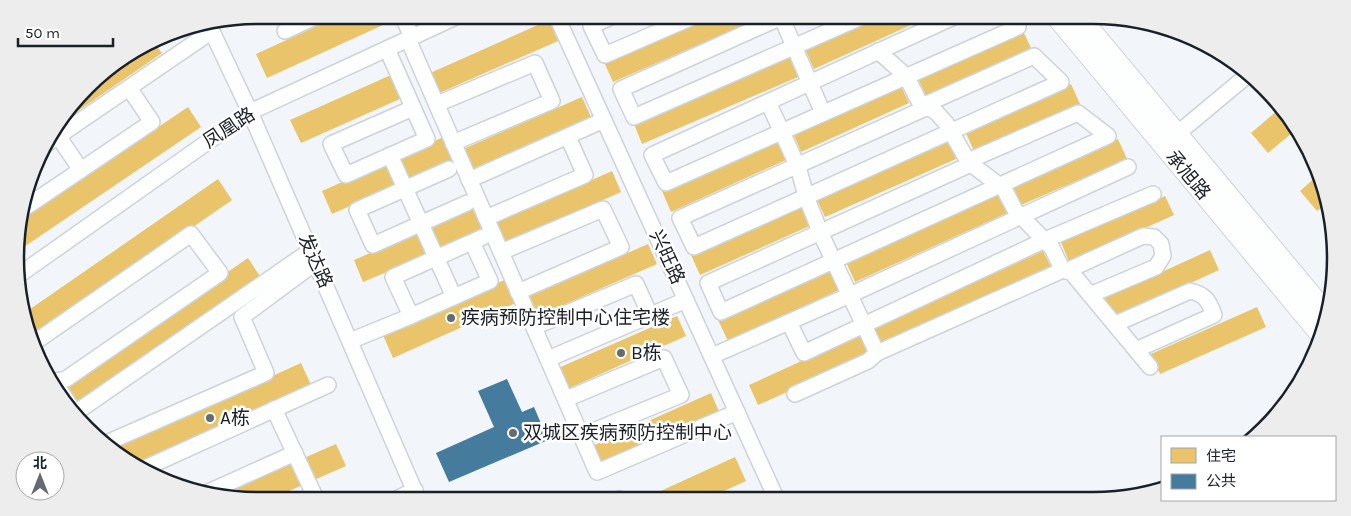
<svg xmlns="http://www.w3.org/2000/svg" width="1351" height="516" font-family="Karla,'Noto Sans SC',sans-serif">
<rect width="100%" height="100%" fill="#f2f6fa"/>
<!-- homes -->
<g fill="#e9c46a">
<polygon points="341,15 394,15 396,19 267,78 256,54"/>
<polygon points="712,15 767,15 613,82 604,62"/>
<polygon points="880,15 933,15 814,69 805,49"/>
<polygon points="549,20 558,41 437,94 428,74"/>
<polygon points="1022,29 1031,48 926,96 917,76"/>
<polygon points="154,43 162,53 56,126 98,75"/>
<polygon points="789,57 798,77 642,144 634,124"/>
<polygon points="391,75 402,98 301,143 290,120"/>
<polygon points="900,84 909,103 801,152 793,133"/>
<polygon points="1071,84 1080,104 974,151 965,131"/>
<polygon points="582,97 591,117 470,170 461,150"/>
<polygon points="188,107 201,127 18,251 17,226 19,221"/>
<polygon points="1279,109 1297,129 1268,153 1251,133"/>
<polygon points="448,135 458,158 332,214 322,191"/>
<polygon points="778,138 788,159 671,212 662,191"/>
<polygon points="947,139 956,159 825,217 816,198"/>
<polygon points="1118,139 1127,159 1021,205 1013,186"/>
<polygon points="612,171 621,192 501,245 491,225"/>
<polygon points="1317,176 1326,204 1317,211 1300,191"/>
<polygon points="218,179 232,200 33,338 23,314"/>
<polygon points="998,193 1007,213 855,282 846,262"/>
<polygon points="1165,196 1174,215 1069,262 1061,242"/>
<polygon points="803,205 812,225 700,275 691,255"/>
<polygon points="479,206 489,229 363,282 354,260"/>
<polygon points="648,244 657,264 536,317 527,297"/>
<polygon points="1210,250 1219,270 1114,318 1105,298"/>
<polygon points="1043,251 1053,271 882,349 872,329"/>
<polygon points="248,258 261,278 75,407 61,387"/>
<polygon points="831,268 841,289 728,341 718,320"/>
<polygon points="509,278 520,301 393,358 383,335"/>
<polygon points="1257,307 1266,327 1160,374 1151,354"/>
<polygon points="677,316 686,336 565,390 556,369"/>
<polygon points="861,334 870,355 758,405 749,385"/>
<polygon points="301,363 312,387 139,465 109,450"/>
<polygon points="711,393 720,414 599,467 590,447"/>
<polygon points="336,444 346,466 266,501 217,496"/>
<polygon points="735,457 746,481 704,500 641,500"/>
</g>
<!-- public -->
<polygon fill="#457b9d" points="507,379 522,412 534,407 548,440 449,482 436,453 494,427 478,391"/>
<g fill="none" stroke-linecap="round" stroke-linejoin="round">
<!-- minor casing -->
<g stroke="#ced3d8" stroke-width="18">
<g id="minor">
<polyline points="402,15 412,37"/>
<polyline points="556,15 777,500"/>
<polyline points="615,15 591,26 605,55 697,15"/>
<polyline points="784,15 783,21 823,113"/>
<polyline points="786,15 621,89 634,117 866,15"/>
<polyline points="958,15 652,155 666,183 1018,27 1005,15"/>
<polyline points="208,23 250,112 419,501"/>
<polyline points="285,31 319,15"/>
<polyline points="408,39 597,472 737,412"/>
<polyline points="387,49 427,139 346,175 331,144 413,108"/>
<polyline points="878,51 906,76 920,103 936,112 946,123 965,156 971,164 1004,189 1015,210 1052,248 1062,269 1072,273 1150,367"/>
<polyline points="768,102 798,167 807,199 821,234 877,353"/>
<polyline points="437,104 535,63 552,101 453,143"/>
<polyline points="924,105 1034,56 1061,82 694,247 680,218 928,107"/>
<polyline points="1177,134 1249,74"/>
<polyline points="58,136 81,170"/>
<polyline points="45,145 212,31"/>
<polyline points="390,155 454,297"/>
<polyline points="968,161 1078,113 1108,136 721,312 708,283 971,164"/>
<polyline points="449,169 357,210 373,245 467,203"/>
<polyline points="469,180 604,120"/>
<polyline points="23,209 152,122 129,88"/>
<polyline points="486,218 585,175 568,137"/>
<polyline points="472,242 490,281 411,316 393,277 483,237"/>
<polyline points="501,252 603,209 621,247 518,292"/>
<polyline points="1066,271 1143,236 1154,237 1161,244 1163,256 1156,267 1090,295"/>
<polyline points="19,275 250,112 460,15"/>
<polyline points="789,322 804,353 1045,240 1153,194"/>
<path d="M1115 324 1190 291C1205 294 1209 301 1214 315L1136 350"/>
<polyline points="534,327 636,284 650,315"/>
<polyline points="350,341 411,316"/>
<polyline points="35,342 191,234 220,273 66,379 51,382"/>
<polyline points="712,356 850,295 1128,167"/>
<polyline points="548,359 686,300"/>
<polyline points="54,381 75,413"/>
<polyline points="795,394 868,361 877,353 1063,270"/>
<polyline points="566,399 664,358 681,395 581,436"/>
<polyline points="274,409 317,501"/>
<polyline points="75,413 310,251"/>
<polyline points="104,444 266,373 242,317 315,263"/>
<polyline points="145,468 328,385"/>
<polyline points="204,494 295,453"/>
<polyline points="616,500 620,499 621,500"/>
<polyline points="392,501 415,490"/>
</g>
</g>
<!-- major casing -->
<g stroke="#ced3d8" stroke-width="22">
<g id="major">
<polyline points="1055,15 1321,335"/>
<polyline points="1078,15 1328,315"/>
</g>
</g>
<!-- minor -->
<use href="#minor" stroke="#fdfefe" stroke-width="15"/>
<!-- major -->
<use href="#major" stroke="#fdfefe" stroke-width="20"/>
</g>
<!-- markers -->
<g fill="#666b72" stroke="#fff" stroke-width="2">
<circle cx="451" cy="318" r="5"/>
<circle cx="621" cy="353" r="5"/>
<circle cx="210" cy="418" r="5"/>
<circle cx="513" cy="433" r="5"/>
</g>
<g text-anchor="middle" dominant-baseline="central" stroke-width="5" stroke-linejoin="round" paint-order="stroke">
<!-- street labels -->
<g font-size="19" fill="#1a2028" stroke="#fff">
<text transform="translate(229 128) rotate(-33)">凤凰路</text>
<text transform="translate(1188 175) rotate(50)">承旭路</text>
<text transform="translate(667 257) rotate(65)">兴旺路</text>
<text transform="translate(315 261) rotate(66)">发达路</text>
</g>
<!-- poi labels -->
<g font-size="19" fill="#1a2028" stroke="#fff" text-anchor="start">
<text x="461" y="318">疾病预防控制中心住宅楼</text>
<text x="631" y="353">B栋</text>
<text x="220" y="418">A栋</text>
<text x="523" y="433">双城区疾病预防控制中心</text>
</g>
</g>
<!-- crop -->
<path d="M0 0H1351V516H0ZM258 24H1093A234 234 0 0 1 1327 258V258A234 234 0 0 1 1093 492H258A234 234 0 0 1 24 258V258A234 234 0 0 1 258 24Z" fill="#ededee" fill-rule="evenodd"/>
<path fill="none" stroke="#1a2028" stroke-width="2.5" d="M258 24H1093A234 234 0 0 1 1327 258V258A234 234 0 0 1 1093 492H258A234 234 0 0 1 24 258V258A234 234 0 0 1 258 24Z"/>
<!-- legend -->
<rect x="1161" y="436" width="175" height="65" fill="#ffffff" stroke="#a3a6a9"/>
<rect x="1171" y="448" width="25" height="15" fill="#e9c46a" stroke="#a3a6a9"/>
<text x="1206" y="461" font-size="15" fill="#1a2028">住宅</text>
<rect x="1171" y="474" width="25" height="15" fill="#457b9d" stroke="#a3a6a9"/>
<text x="1206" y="486" font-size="15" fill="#1a2028">公共</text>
<!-- north arrow -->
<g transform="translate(40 476)"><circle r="24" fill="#ffffff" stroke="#a3a6a9"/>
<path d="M0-4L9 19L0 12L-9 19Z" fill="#666b72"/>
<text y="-8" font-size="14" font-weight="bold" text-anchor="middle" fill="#1a2028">北</text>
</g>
<!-- scale -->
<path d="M18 38v8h95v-8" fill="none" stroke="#1a2028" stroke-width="2.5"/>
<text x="25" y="38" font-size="15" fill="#1a2028" stroke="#ffffff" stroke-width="4" paint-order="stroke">50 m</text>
</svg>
